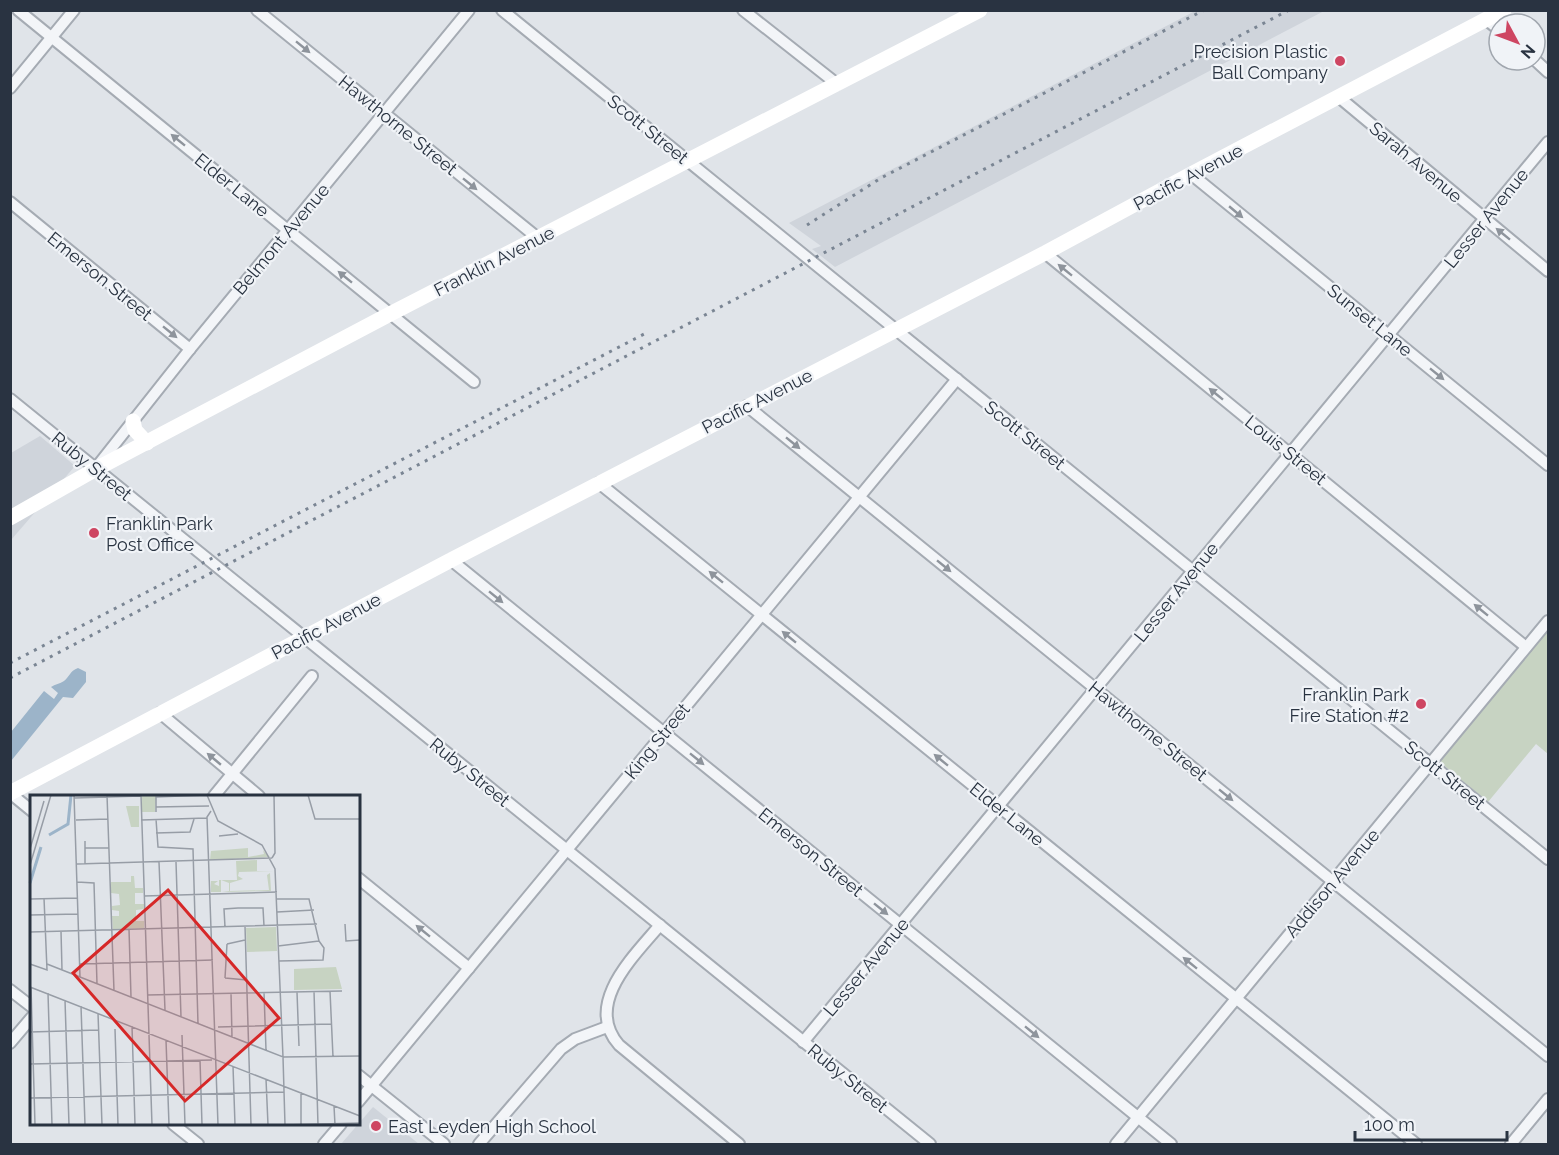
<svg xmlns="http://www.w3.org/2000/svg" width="1559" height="1155" font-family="Raleway,sans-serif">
<rect width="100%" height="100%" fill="#e0e4e9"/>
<!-- built -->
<g fill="#cfd4db">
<polygon points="1195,11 1324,11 835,267 812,249 821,246 789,223"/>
<polygon points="40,436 75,466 11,540 11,453"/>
<polygon points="373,1107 419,1144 341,1144"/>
</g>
<!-- green -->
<polygon fill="#c7d3c2" points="1548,630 1548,754 1536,744 1488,802 1440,762"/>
<!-- water -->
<path fill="#9cb4c9" d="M78 668 86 672V682L73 698 63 697 11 761V732L44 691 54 699 58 693 51 687C55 684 60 684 64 681 70 676 70 671 78 668Z"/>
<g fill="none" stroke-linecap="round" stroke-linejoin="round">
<!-- street casing -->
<g stroke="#a5abb3" stroke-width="14">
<g id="street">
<polyline points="18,10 474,382"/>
<polyline points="257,10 539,239"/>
<polyline points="502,10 1548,859"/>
<polyline points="743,10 837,84"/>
<polyline points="1487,20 1499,30"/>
<polyline points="1535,60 1548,72"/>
<polyline points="10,88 74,10"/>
<polyline points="1340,98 1548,271"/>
<polyline points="1191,174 1548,465"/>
<polyline points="10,202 190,349"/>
<polyline points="1045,253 1526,647"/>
<polyline points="10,399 930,1144"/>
<polyline points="747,406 1548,1056"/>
<polyline points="99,464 190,349 469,10"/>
<polyline points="599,483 1416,1144"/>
<polyline points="451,560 1171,1144"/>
<polyline points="160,713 259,796"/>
<polyline points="10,793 32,811"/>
<polyline points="214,796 312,676"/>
<polyline points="358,878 469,968"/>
<path d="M660 925C634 956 583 1004 619 1045L739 1144"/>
<polyline points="10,990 32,1007"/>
<polyline points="803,1042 1548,142"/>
<polyline points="10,1043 32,1017"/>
<polyline points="358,1075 444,1144"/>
<polyline points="358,1102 957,379"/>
<polyline points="173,1124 198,1144"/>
<polyline points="324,1144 341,1124"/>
<polyline points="479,1144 561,1049 575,1039 607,1027"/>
<polyline points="1116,1144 1548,621"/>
<polyline points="1511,1144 1548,1099"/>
</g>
</g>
<!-- street -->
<use href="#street" stroke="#f3f5f8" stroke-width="10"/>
<!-- secondary -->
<g stroke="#fff" stroke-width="15">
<polyline points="133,421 135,430 147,443"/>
<polyline points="10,518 96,469 390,314 980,10"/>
<polyline points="10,793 451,560 1045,253 1191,174 1504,10"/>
</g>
<!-- rail -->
<g stroke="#7a8593" stroke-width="3" stroke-dasharray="3 6" stroke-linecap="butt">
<polyline points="807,225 881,178 1204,10"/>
<polyline points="10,663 648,332"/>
<polyline points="10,678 1289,10"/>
</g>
</g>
<!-- one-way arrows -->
<defs><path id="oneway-solid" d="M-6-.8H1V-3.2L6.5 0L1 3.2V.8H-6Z" transform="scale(1.5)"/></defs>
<g fill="#8e949c">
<use href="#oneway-solid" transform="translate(303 47) rotate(39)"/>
<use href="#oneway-solid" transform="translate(178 140) rotate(-141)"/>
<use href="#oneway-solid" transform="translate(470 184) rotate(39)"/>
<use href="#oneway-solid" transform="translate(1236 212) rotate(40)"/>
<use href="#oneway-solid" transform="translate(1503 234) rotate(-141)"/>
<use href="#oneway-solid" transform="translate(1065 270) rotate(-141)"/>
<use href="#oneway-solid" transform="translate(345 277) rotate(-141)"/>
<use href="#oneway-solid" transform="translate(170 332) rotate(39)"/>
<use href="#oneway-solid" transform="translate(1437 374) rotate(39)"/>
<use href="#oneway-solid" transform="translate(1216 394) rotate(-141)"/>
<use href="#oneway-solid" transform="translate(793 443) rotate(39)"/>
<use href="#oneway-solid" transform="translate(944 566) rotate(39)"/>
<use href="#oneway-solid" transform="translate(716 577) rotate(-141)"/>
<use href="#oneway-solid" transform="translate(496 597) rotate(39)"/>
<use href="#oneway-solid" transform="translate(1481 610) rotate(-141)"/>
<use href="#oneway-solid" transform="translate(789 637) rotate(-141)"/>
<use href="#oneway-solid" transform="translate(214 759) rotate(-140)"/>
<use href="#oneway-solid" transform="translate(697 759) rotate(39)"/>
<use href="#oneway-solid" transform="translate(941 760) rotate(-141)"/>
<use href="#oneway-solid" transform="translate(1226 795) rotate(39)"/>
<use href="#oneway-solid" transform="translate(881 909) rotate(39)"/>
<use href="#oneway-solid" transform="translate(423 931) rotate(-141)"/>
<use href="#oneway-solid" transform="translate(1190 963) rotate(-141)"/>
<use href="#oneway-solid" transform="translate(1032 1032) rotate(39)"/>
</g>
<!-- markers -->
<g fill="#ce4662" stroke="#f0f3f7" stroke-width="2">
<circle cx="1340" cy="61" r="6"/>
<circle cx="94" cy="533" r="6"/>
<circle cx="1421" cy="704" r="6"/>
<circle cx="376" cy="1126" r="6"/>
</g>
<g text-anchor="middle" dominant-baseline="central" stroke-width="4.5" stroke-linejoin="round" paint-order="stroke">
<!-- poi labels -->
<g font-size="18" fill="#293341" stroke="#f0f3f7" text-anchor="end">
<text x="1328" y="51">Precision Plastic<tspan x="1328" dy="21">Ball Company</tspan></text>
<text x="106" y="523" text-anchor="start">Franklin Park<tspan x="106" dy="21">Post Office</tspan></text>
<text x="1409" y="694">Franklin Park<tspan x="1409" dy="21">Fire Station #2</tspan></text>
<text x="388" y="1126" text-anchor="start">East Leyden High School</text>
</g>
<!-- street labels -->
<g font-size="18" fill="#293341" stroke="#f0f3f7">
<text transform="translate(398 125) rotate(39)">Hawthorne Street</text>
<text transform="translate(648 129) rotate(39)">Scott Street</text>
<text transform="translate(1416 162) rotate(40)">Sarah Avenue</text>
<text transform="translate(1188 177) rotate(-28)">Pacific Avenue</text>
<text transform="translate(232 185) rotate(39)">Elder Lane</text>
<text transform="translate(1486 218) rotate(-51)">Lesser Avenue</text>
<text transform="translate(281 239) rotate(-50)">Belmont Avenue</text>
<text transform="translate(494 261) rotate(-27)">Franklin Avenue</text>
<text transform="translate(100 276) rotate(39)">Emerson Street</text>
<text transform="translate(1370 320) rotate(39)">Sunset Lane</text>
<text transform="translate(757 401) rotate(-27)">Pacific Avenue</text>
<text transform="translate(1025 435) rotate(39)">Scott Street</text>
<text transform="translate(1286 450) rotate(39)">Louis Street</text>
<text transform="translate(92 466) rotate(39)">Ruby Street</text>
<text transform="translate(1176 592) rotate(-51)">Lesser Avenue</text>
<text transform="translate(326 626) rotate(-28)">Pacific Avenue</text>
<text transform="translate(1148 731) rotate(39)">Hawthorne Street</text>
<text transform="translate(657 741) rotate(-51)">King Street</text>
<text transform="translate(470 772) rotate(39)">Ruby Street</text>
<text transform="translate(1445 775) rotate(39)">Scott Street</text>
<text transform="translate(1007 814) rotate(39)">Elder Lane</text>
<text transform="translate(811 852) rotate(39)">Emerson Street</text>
<text transform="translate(1332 883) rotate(-50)">Addison Avenue</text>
<text transform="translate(866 967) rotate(-50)">Lesser Avenue</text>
<text transform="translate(848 1078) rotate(39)">Ruby Street</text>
</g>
</g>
<!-- overview -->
<g transform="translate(30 795)">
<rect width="330" height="330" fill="#e0e4e9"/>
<path d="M112 0H139L126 1 125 17H112ZM96 11H109V32H101ZM218 53V62L234 59 233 55 240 62 180 65 181 56ZM227 65V76H244L209 77 208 81 213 84 200 88V96L239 95 237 80 240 78 241 96 192 97 199 96V88L191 85V97H181V86H188L184 89 189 91V85H207L206 66ZM101 81H104L105 93H113V98H105V109H114V114L106 115V126H114V133L83 134 82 121H89V116L82 115V111L90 110 89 99 81 98V87H101ZM246 132 247 156 217 157 216 133ZM306 172 312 194 264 195V174Z" fill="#c7d3c2"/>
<path fill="none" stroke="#9cb4c9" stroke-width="3" d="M19 40 38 29 41 0M0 88 11 52"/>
<path fill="none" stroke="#979da6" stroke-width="1.5" d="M44 0 50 182M77 0 84 196M111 0 122 330M278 0 285 24H330M44 3 111 1M126 12 179 11M181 16 177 22 188 330M126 17V2L176 0M126 24 128 52 163 54 168 229M46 25 78 24M111 25 177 23M126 38 160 37 164 24M189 41 208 39M55 46V69M55 53H79M0 54 14 6M242 63 245 58 244 0M129 67 135 215M146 67 151 222M47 69 242 63M0 70 21 0M47 87 64 88 67 189M114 101 247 97M0 104 47 103M247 104H279L289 146M247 117 284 115M0 120 48 119M315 129 316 146 330 145M215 131 221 330M195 132 194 114 208 113H233L234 131M99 134 101 202M31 136 32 175M0 137 287 129M197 149 215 145M248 151 289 146M249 166 293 165 294 153 289 146M0 169 17 175 14 103M17 169 253 262 245 74 232 50 188 26 177 0M50 169 183 165M195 183 197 149M195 183 217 185M0 192 253 291M1 192 5 330M284 196 288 330M300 196 303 262M234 197 236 255M267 197 269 251M18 198 22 330M201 198 202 242M117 200 312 196M35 205 39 330M51 211 55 330M68 218 72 330M102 231 105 330M188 232 301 229M85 234 88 330M0 237 69 235M152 240 155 330M136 245 139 330M170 265 172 330M0 269 182 265M203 271 205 330M236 284 238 330M253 291 330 321M271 297V329M0 303 254 297M304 311 305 330M253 330 330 328M255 330 253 262 330 261"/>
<path fill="#d62828" fill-opacity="0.15" stroke="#d62828" stroke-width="3" d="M138 95 249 223 155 306 43 178Z"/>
<rect width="330" height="330" fill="none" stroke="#293341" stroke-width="3"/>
</g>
<!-- border -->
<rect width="1559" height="1155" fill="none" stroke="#293341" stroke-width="24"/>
<!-- north arrow -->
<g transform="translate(1517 42) rotate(131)"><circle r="28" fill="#f0f3f7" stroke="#a0a6ae" stroke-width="1.5"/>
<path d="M0-4.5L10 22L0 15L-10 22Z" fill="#ce4662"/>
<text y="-9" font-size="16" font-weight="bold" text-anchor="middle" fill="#293341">N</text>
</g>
<!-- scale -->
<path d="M1355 1131v9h152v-9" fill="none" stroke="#293341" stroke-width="3"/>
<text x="1364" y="1131" font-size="18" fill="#293341" stroke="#f0f3f7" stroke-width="4.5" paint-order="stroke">100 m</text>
</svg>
